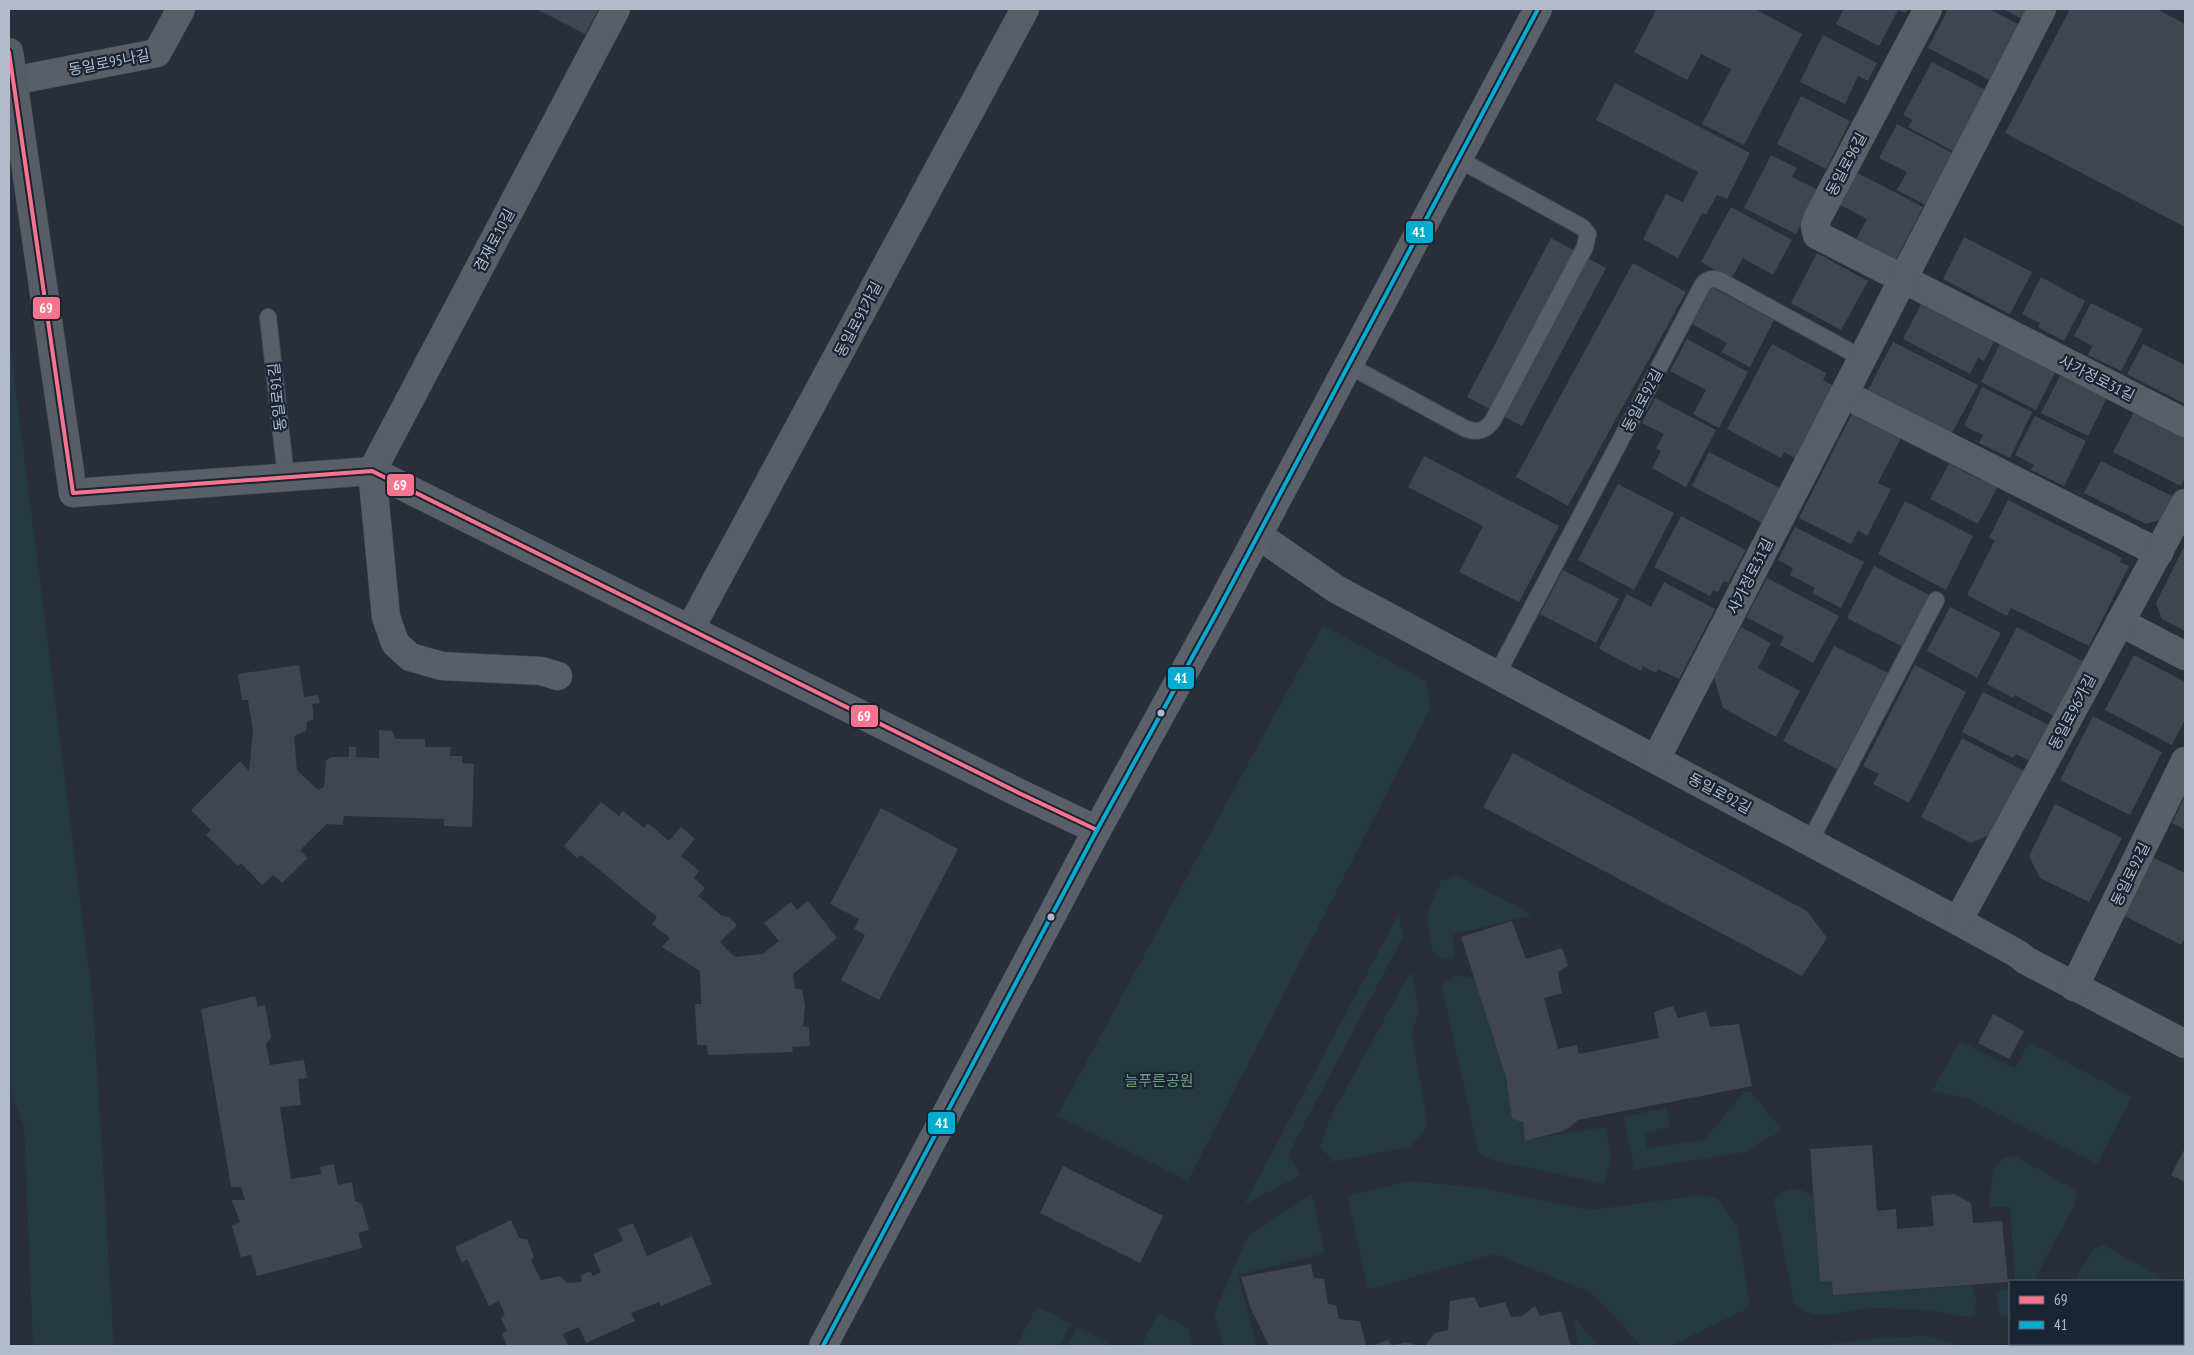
<svg xmlns="http://www.w3.org/2000/svg" width="2194" height="1355" font-family="'PT Sans Narrow','Noto Sans KR',sans-serif">
<rect width="100%" height="100%" fill="#292e39"/>
<!-- green -->
<g fill="#253940">
<polygon points="9,336 93,1002 114,1346 33,1346 24,1127 9,1086"/>
<polygon points="1323,625 1426,681 1431,707 1188,1181 1057,1116"/>
<polygon points="1456,875 1533,915 1452,935 1455,955 1452,959 1438,958 1432,950 1427,914 1441,881"/>
<polygon points="1398,915 1404,935 1288,1155 1301,1175 1244,1205"/>
<polygon points="1411,971 1419,1010 1412,1032 1428,1127 1410,1147 1333,1162 1320,1146 1332,1114"/>
<polygon points="1458,975 1475,980 1506,1077 1512,1119 1523,1122 1525,1140 1606,1127 1611,1158 1604,1184 1495,1161 1479,1154 1441,984"/>
<polygon points="1960,1041 2015,1068 2029,1042 2132,1097 2097,1164 1968,1099 1932,1091"/>
<polygon points="1744,1092 1751,1092 1782,1130 1746,1152 1634,1170 1624,1117 1666,1108 1670,1126 1645,1134 1647,1148 1704,1140"/>
<polygon points="2015,1156 2077,1191 2074,1206 2034,1281 2015,1281 2010,1207 1988,1207 1994,1167 2004,1158"/>
<polygon points="1412,1181 1482,1188 1590,1210 1694,1196 1717,1197 1737,1226 1750,1307 1671,1346 1641,1346 1592,1293 1495,1254 1368,1290 1347,1195"/>
<path d="M1788 1189H1799L1814 1196 1834 1295 1972 1285 1976 1298 1975 1316C1958 1319 1939 1310 1921 1310 1902 1309 1882 1307 1863 1309 1835 1312 1818 1324 1794 1303L1773 1199Z"/>
<polygon points="1312,1194 1325,1253 1238,1275 1257,1346 1223,1346 1214,1313 1248,1236"/>
<polygon points="2104,1245 2167,1281 2074,1281 2094,1249"/>
<polygon points="2010,1288 2010,1315 2001,1319 1995,1293"/>
<polygon points="1037,1306 1071,1324 1059,1346 1016,1346"/>
<polygon points="1158,1313 1188,1328 1193,1346 1141,1346"/>
<polygon points="1573,1316 1598,1346 1579,1346"/>
<polygon points="1077,1327 1111,1344 1110,1346 1067,1346"/>
<polygon points="1928,1336 1962,1346 1814,1346 1876,1338"/>
</g>
<!-- building -->
<g fill="#41454f">
<polygon points="536,9 599,9 585,34"/>
<polygon points="1657,9 1755,9 1802,34 1744,145 1702,124 1731,69 1701,54 1687,80 1634,52"/>
<polygon points="1844,9 1908,9 1906,13 1898,10 1879,46 1836,24"/>
<polygon points="1948,9 1989,9 2020,25 1991,81 1928,48"/>
<polygon points="2003,9 2030,9 2024,20"/>
<polygon points="2070,9 2157,9 2185,24 2185,227 2005,133"/>
<polygon points="1823,35 1877,63 1868,81 1858,76 1845,104 1800,82"/>
<polygon points="1932,62 1985,90 1953,151 1908,127 1913,120 1903,115"/>
<polygon points="1615,83 1750,153 1727,199 1717,195 1706,215 1702,213 1678,258 1643,239 1666,194 1683,202 1698,172 1596,120"/>
<polygon points="1801,96 1850,121 1826,169 1777,144"/>
<polygon points="1897,124 1952,153 1925,205 1897,190 1907,172 1879,158"/>
<polygon points="1771,155 1797,168 1792,177 1818,190 1796,234 1744,208"/>
<polygon points="1850,169 1923,207 1893,265 1853,245 1867,219 1833,201"/>
<polygon points="1731,207 1792,240 1773,275 1743,258 1731,279 1701,262"/>
<polygon points="1964,237 2032,272 2010,314 1943,279"/>
<polygon points="1551,238 1606,268 1522,426 1467,397"/>
<polygon points="1817,253 1868,281 1841,330 1791,303"/>
<polygon points="1633,263 1686,292 1568,506 1516,477"/>
<polygon points="2041,277 2085,301 2064,341 2038,327 2040,323 2022,314"/>
<polygon points="1711,287 1774,320 1750,367 1721,352 1727,343 1692,324"/>
<polygon points="1924,299 1997,336 1984,361 1978,358 1970,374 1903,339"/>
<polygon points="2091,303 2143,329 2121,371 2088,355 2092,346 2074,336"/>
<polygon points="2004,336 2058,367 2036,410 1981,382"/>
<polygon points="1687,339 1748,372 1719,428 1693,414 1706,390 1670,371"/>
<polygon points="1893,342 1978,385 1951,435 1867,392"/>
<polygon points="1772,344 1826,373 1823,380 1833,386 1795,458 1784,452 1781,458 1727,429"/>
<polygon points="2143,344 2185,365 2185,404 2127,374"/>
<polygon points="2064,368 2088,388 2107,398 2088,436 2041,413"/>
<polygon points="1982,387 2032,412 2010,458 1979,443 1983,435 1964,426"/>
<polygon points="1655,398 1716,430 1686,487 1652,468 1661,451 1656,448 1664,434 1642,423"/>
<polygon points="2135,410 2185,436 2185,477 2181,486 2113,452"/>
<polygon points="1853,412 1902,436 1878,483 1891,489 1867,536 1858,530 1851,544 1799,518"/>
<polygon points="2035,416 2086,441 2064,486 2031,470 2034,465 2015,455"/>
<polygon points="1709,452 1782,489 1764,524 1692,486"/>
<polygon points="1424,456 1559,526 1519,602 1459,572 1483,526 1408,487"/>
<polygon points="2101,461 2172,496 2160,520 2146,524 2084,493"/>
<polygon points="1949,464 1980,480 1984,472 2001,481 1978,524 1930,499"/>
<polygon points="1618,484 1674,513 1634,590 1578,560"/>
<polygon points="2008,500 2122,558 2120,562 2129,566 2089,646 2011,608 2007,616 1967,595 1995,540 1989,538"/>
<polygon points="1905,501 1973,536 1946,590 1878,554"/>
<polygon points="1681,516 1746,550 1728,583 1724,581 1718,592 1713,590 1710,596 1654,567"/>
<polygon points="1795,527 1864,562 1841,608 1812,593 1815,588 1790,575 1793,568 1778,560"/>
<polygon points="2185,545 2185,631 2162,619 2156,603"/>
<polygon points="1874,566 1929,595 1903,647 1847,618"/>
<polygon points="1563,570 1619,599 1596,643 1540,614"/>
<polygon points="1767,578 1839,616 1813,663 1780,645 1784,637 1746,617"/>
<polygon points="1664,582 1715,609 1679,679 1658,669 1656,673 1643,666 1641,671 1599,649 1627,594 1651,607"/>
<polygon points="1950,607 2001,633 1977,678 1927,651"/>
<polygon points="1741,627 1771,643 1758,668 1800,691 1776,737 1723,708 1714,677"/>
<polygon points="2017,627 2084,662 2055,717 2015,695 2013,698 1987,684"/>
<polygon points="1834,646 1888,673 1837,769 1783,741"/>
<polygon points="2134,655 2185,682 2185,719 2172,745 2105,710"/>
<polygon points="299,665 304,697 318,695 320,703 312,704 314,719 307,722 306,731 294,736 297,770 318,790 324,787 326,760 332,757 349,757 349,747 356,747 356,757 379,758 379,730 392,731 396,739 425,739 425,747 451,747 450,756 462,756 462,763 474,764 472,827 444,826 444,819 344,816 343,825 327,824 300,850 308,858 282,883 273,875 262,885 241,863 238,866 206,835 211,830 191,810 240,761 249,771 253,731 248,700 242,700 238,674"/>
<polygon points="1915,665 1966,692 1909,803 1873,784 1879,774 1863,766"/>
<polygon points="1983,692 2051,726 2032,762 2016,754 2013,758 1962,732"/>
<polygon points="2093,716 2162,752 2130,815 2060,780"/>
<polygon points="1962,738 2026,772 1994,833 1971,843 1921,817"/>
<polygon points="1513,753 1807,911 1827,938 1802,976 1483,807"/>
<polygon points="2185,796 2185,830 2172,823"/>
<polygon points="601,802 619,816 623,811 644,828 648,823 669,841 681,827 695,839 681,856 699,871 694,878 705,888 698,896 722,916 729,917 737,925 720,942 735,957 763,954 779,941 764,923 791,902 797,910 808,901 837,938 793,974 795,988 802,990 805,1006 803,1026 809,1028 810,1046 792,1047 793,1052 708,1055 707,1045 697,1045 695,1004 701,1004 700,971 662,947 670,938 652,924 657,917 581,855 577,858 564,846"/>
<polygon points="2055,804 2122,838 2089,902 2040,878 2029,856"/>
<polygon points="881,808 958,849 879,1000 841,980 865,935 854,929 859,919 830,904"/>
<polygon points="2150,856 2185,873 2185,937 2181,945 2121,914"/>
<polygon points="1512,921 1526,959 1562,948 1568,966 1558,972 1562,993 1544,998 1558,1049 1577,1045 1579,1054 1659,1038 1654,1012 1673,1006 1678,1018 1706,1011 1710,1027 1739,1024 1752,1086 1578,1120 1566,1130 1525,1141 1523,1122 1512,1119 1506,1077 1461,937"/>
<polygon points="255,996 258,1007 265,1005 271,1038 266,1044 270,1065 304,1060 307,1078 298,1079 301,1105 280,1107 291,1179 321,1174 320,1167 334,1164 338,1185 352,1182 355,1201 362,1204 369,1230 358,1233 362,1248 257,1276 251,1255 241,1257 232,1226 240,1222 232,1200 245,1200 241,1187 231,1187 201,1009"/>
<polygon points="1993,1014 2024,1031 2009,1059 1978,1043"/>
<polygon points="1872,1145 1877,1211 1896,1209 1897,1229 1934,1226 1931,1196 1954,1194 1971,1203 1973,1223 2002,1221 2008,1282 1833,1295 1832,1282 1820,1281 1810,1149"/>
<polygon points="2185,1148 2185,1182 2171,1175"/>
<polygon points="1063,1166 1163,1216 1140,1263 1040,1213"/>
<polygon points="511,1220 519,1238 527,1239 534,1257 531,1260 541,1280 560,1276 567,1283 582,1282 581,1275 590,1271 593,1276 601,1272 593,1254 623,1241 618,1229 633,1223 647,1256 692,1236 712,1284 661,1306 659,1302 631,1313 635,1321 586,1343 579,1327 563,1334 568,1346 507,1346 502,1334 507,1331 501,1318 505,1315 499,1301 489,1306 467,1259 462,1263 455,1247"/>
<polygon points="1311,1264 1314,1278 1324,1279 1328,1304 1336,1305 1339,1319 1360,1321 1366,1346 1270,1346 1268,1344 1251,1309 1241,1277"/>
<polygon points="1474,1297 1480,1308 1505,1302 1511,1317 1522,1316 1535,1306 1540,1316 1561,1311 1571,1346 1425,1346 1435,1333 1448,1330 1450,1301"/>
<polygon points="1388,1340 1392,1346 1371,1346"/>
<polygon points="1405,1342 1420,1346 1394,1346"/>
<polygon points="2084,1344 2145,1344 2145,1346 2085,1346"/>
</g>
<g fill="none" stroke-linecap="round" stroke-linejoin="round">
<!-- lane casing -->
<g stroke="#454a52" stroke-width="18">
<g id="lane">
<polyline points="268,317 286,477"/>
<path d="M1348 365 1466 429C1478 433 1486 431 1493 420L1585 247 1588 234 1582 227 1458 159"/>
<path d="M1496 676 1703 284C1708 279 1711 278 1719 280L1862 358"/>
<polyline points="1810,841 1936,600"/>
</g>
</g>
<!-- street casing -->
<g stroke="#454a52" stroke-width="29">
<g id="street">
<polyline points="1928,9 1818,217 1815,226 1817,235 2185,423"/>
<polyline points="12,81 157,53 181,9"/>
<polyline points="1844,394 2159,553"/>
<polyline points="73,493 372,471 1019,793 1097,830"/>
<polyline points="1258,535 1336,589 1958,921 2018,954 2025,960 2185,1044"/>
<polyline points="2120,622 2185,656"/>
<polyline points="690,629 1025,9"/>
<polyline points="558,676 541,671 442,666 410,657 395,643 386,617 372,471 616,9"/>
<polyline points="1656,759 2042,9"/>
<polyline points="1958,921 2185,503"/>
<polyline points="2074,987 2185,761"/>
</g>
</g>
<!-- secondary casing -->
<g stroke="#454a52" stroke-width="29">
<polyline id="secondary" points="9,52 73,493"/>
</g>
<!-- primary casing -->
<g stroke="#474b56" stroke-width="29">
<polyline id="primary" points="823,1346 1097,830 1216,614 1538,9"/>
</g>
<!-- lane -->
<use href="#lane" stroke="#595e67" stroke-width="16"/>
<!-- street -->
<use href="#street" stroke="#595e67" stroke-width="28"/>
<!-- secondary -->
<use href="#secondary" stroke="#585c65" stroke-width="28"/>
<!-- primary -->
<use href="#primary" stroke="#5c6069" stroke-width="28"/>
<!-- bus-1 casing -->
<g stroke="#1b2435" stroke-width="8">
<polyline id="bus-1" points="9,52 73,493 372,471 1019,793 1097,830"/>
</g>
<!-- bus-2 casing -->
<g stroke="#1b2435" stroke-width="8">
<polyline id="bus-2" points="823,1346 1097,830 1216,614 1538,9"/>
</g>
<!-- bus-1 -->
<use href="#bus-1" stroke="#fc738d" stroke-width="4"/>
<!-- bus-2 -->
<use href="#bus-2" stroke="#06acd0" stroke-width="4"/>
</g>
<!-- markers -->
<g fill="#b3bacb" stroke="#1b2435" stroke-width="2">
<circle cx="1161" cy="713" r="4.5"/>
<circle cx="1051" cy="917" r="4.5"/>
</g>
<g text-anchor="middle" dominant-baseline="central" stroke-width="4.5" stroke-linejoin="round" paint-order="stroke">
<!-- street labels -->
<g font-size="15" fill="#b3bacb" stroke="#1b2435">
<text transform="translate(109 62) rotate(-11)">동일로95나길</text>
<text transform="translate(1846 164) rotate(-62)">동일로96길</text>
<text transform="translate(494 240) rotate(-62)">겸재로10길</text>
<text transform="translate(858 319) rotate(-62)">동일로91가길</text>
<text transform="translate(2097 378) rotate(27)">사가정로31길</text>
<text transform="translate(277 397) rotate(-96)">동일로91길</text>
<text transform="translate(1642 400) rotate(-62)">동일로92길</text>
<text transform="translate(1750 576) rotate(-63)">사가정로31길</text>
<text transform="translate(2072 712) rotate(-62)">동일로96가길</text>
<text transform="translate(1720 793) rotate(28)">동일로92길</text>
<text transform="translate(2130 874) rotate(-64)">동일로92길</text>
</g>
<!-- park labels -->
<g font-size="15" fill="#689e79" stroke="#1b2435">
<text x="1159" y="1080">늘푸른공원</text>
</g>
</g>
<g stroke="#1b2435" stroke-width="2">
<rect x="1405" y="220" width="29" height="24" rx="5" fill="#06acd0"/>
<rect x="32" y="296" width="29" height="24" rx="5" fill="#fc738d"/>
<rect x="386" y="473" width="29" height="24" rx="5" fill="#fc738d"/>
<rect x="1167" y="666" width="28" height="24" rx="5" fill="#06acd0"/>
<rect x="850" y="704" width="29" height="24" rx="5" fill="#fc738d"/>
<rect x="927" y="1111" width="29" height="24" rx="5" fill="#06acd0"/>
</g>
<g font-size="14" text-anchor="middle" font-weight="bold" fill="#fff">
<text x="1419" y="237">41</text>
<text x="46" y="313">69</text>
<text x="400" y="490">69</text>
<text x="1181" y="683">41</text>
<text x="864" y="721">69</text>
<text x="942" y="1128">41</text>
</g>
<!-- border -->
<rect width="2194" height="1355" fill="none" stroke="#b3bacb" stroke-width="20"/>
<!-- legend -->
<rect x="2009" y="1280" width="175" height="65" fill="#1b2435" stroke="#586071"/>
<rect x="2019" y="1296" width="25" height="8" fill="#fc738d" stroke="#586071"/>
<text x="2054" y="1305" font-size="15" fill="#b3bacb">69</text>
<rect x="2019" y="1321" width="25" height="8" fill="#06acd0" stroke="#586071"/>
<text x="2054" y="1330" font-size="15" fill="#b3bacb">41</text>
</svg>
